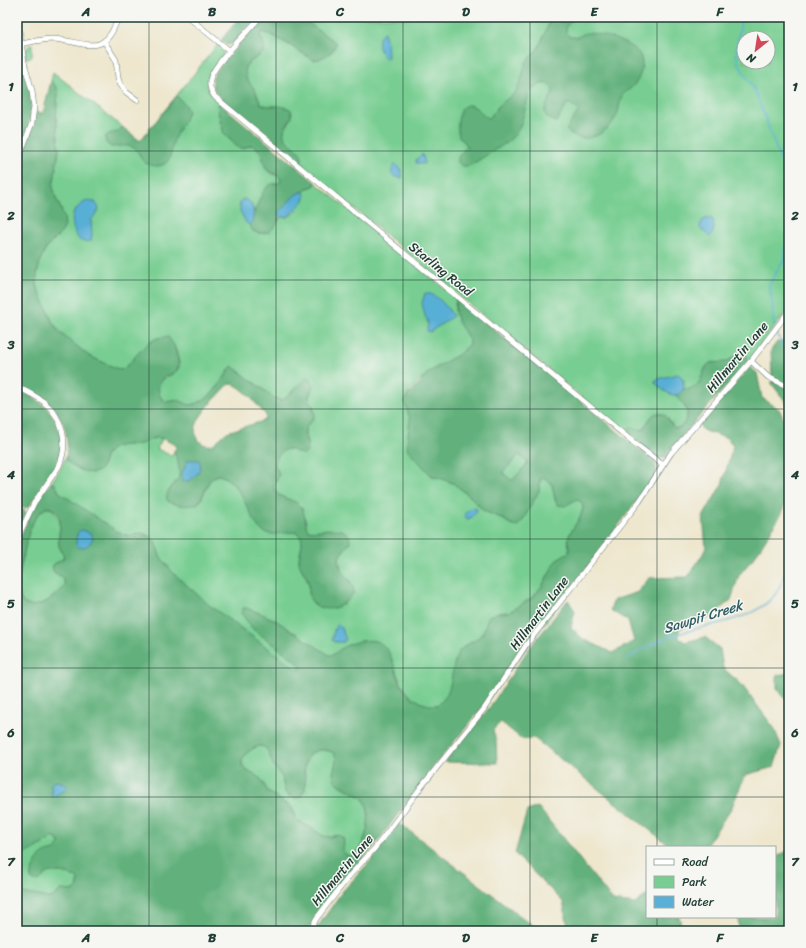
<svg xmlns="http://www.w3.org/2000/svg" width="806" height="948" font-family="Sriracha,sans-serif">
<rect width="100%" height="100%" fill="#f6f6f2"/>
<filter id="ink" filterUnits="userSpaceOnUse"><feTurbulence type="fractalNoise" baseFrequency=".025" numOctaves="2"/><feDisplacementMap in="SourceGraphic" scale="8" xChannelSelector="R" yChannelSelector="G"/><feConvolveMatrix kernelMatrix="1 2 1 2 8 2 1 2 1" color-interpolation-filters="sRGB"/></filter>
<filter id="wash" filterUnits="userSpaceOnUse"><feTurbulence type="fractalNoise" baseFrequency=".012" numOctaves="4" result="noise"/><feDisplacementMap in="SourceGraphic" scale="16" xChannelSelector="R" yChannelSelector="G"/><feGaussianBlur stdDeviation="0.9" result="paint"/><feColorMatrix in="noise" values="0 0 0 0 0 0 0 0 0 0 0 0 0 0 0 0 0 1.4 0 .05"/><feComposite in="paint" operator="in"/></filter>
<g filter="url(#wash)">
<rect width="100%" height="100%" fill="#eee7ce"/>
<!-- green -->
<g fill="#78ce92" stroke="#4c8663" fill-rule="evenodd">
<path d="M304 17H789V309L747 363V357L745 354C742 355 739 355 736 356 732 357 729 361 725 363 720 364 715 361 710 363 699 369 706 391 683 389L684 380 680 376 658 379 655 380V383C661 388 667 394 676 395 686 408 693 413 680 428H674C671 424 668 417 664 415 653 408 647 424 643 430L636 428 625 433 298 162H299L283 135C284 127 292 122 292 114 292 103 268 108 261 104L255 90 246 78 245 67C251 58 260 60 265 48L260 36 263 32 274 36 314 60 318 59 333 51 311 26 302 19ZM744 38H768V62H744Z"/>
<path d="M17 39C19 49 24 60 17 68Z"/>
<path d="M32 44V56L26 59C25 53 25 47 32 44Z"/>
<path d="M218 44 223 49 224 54C209 74 197 83 219 103 217 122 224 137 239 148H244L251 145C266 149 260 162 268 171 272 175 278 174 281 180L279 184H273L268 187 254 212 251 203 244 199 241 200C237 210 245 219 250 226 252 229 249 228 253 231 264 238 277 227 280 217 298 220 301 198 305 189L314 186 316 183 456 298C455 304 454 310 456 316 458 323 470 336 469 343 466 355 439 364 430 372 421 378 410 389 405 399L410 419 407 442 419 461 429 473 433 477 443 479 453 483 471 497 484 511 501 518 511 525 540 488V481L543 478H546L552 485 555 501 577 499 583 504V509L579 520 569 535V552L557 559 542 586 535 595 513 611 509 613H496C493 617 489 621 486 625 484 629 483 632 480 636 475 641 465 644 461 650 449 667 455 719 420 702 391 689 398 647 374 641 364 639 351 644 342 648 337 651 335 655 329 655L275 620 246 608 242 613 253 629 296 660 301 666 300 669 295 668 209 605 173 573 160 556 157 546 137 533 133 535 127 536 111 529 60 493 54 483 50 484 60 470 66 456C68 466 84 472 93 473 95 471 99 469 101 467 105 463 104 455 109 451 118 442 131 447 142 443 150 441 154 436 162 439L157 449 172 456 174 451C177 460 183 473 177 481 174 486 169 488 167 494L200 502 210 480 217 475C235 475 253 515 260 529 270 537 281 532 293 532 296 533 299 533 301 537 304 544 299 552 299 560 300 570 308 577 309 587L343 604 352 594 350 581 344 573 339 562 340 555 348 545 328 529 313 531 308 530 306 526V521L297 503C288 498 275 498 274 485 280 476 279 473 274 464 276 458 282 447 290 449 294 449 298 453 302 454L307 452V442L305 432 307 426 315 417 314 408 309 397 313 385 303 380 287 397C282 402 279 400 273 397L232 366C221 382 210 403 189 405L178 400 166 402 161 398C150 376 176 378 179 367 180 360 176 351 174 345L157 338 149 343 125 368 123 370 118 369 89 356 64 336 53 323 39 292 36 278 40 261 44 251 51 243 62 211 55 196 53 187 59 150 56 115 58 93 54 84 51 81 53 72 140 141Z"/>
<polygon points="519,455 527,462 527,464 513,480 511,480 504,474 503,472 518,456"/>
<path d="M46 508 52 509C67 524 56 530 59 545 59 549 63 552 64 556 62 562 55 561 52 567L55 573 63 578 65 585C60 592 49 601 41 604 10 614 19 577 22 561 26 543 29 518 46 508Z"/>
<path d="M259 746H262L267 749 273 765 282 777 285 793 295 799 305 789C306 781 304 774 305 766 308 750 321 747 334 753L337 761 333 773C335 776 336 781 339 784 345 791 358 792 364 800 374 813 366 850 351 856L346 855 343 850 344 843 335 835 330 837 323 836 310 827 299 822 295 818 294 813 292 808 268 792 264 784 257 776 247 771 242 765C241 755 251 749 259 746Z"/>
<path d="M53 837 61 843C58 851 49 852 42 855L33 870 30 877 40 880C43 878 46 873 50 872 55 870 74 875 78 879L77 889 74 891 61 890 53 897 48 898 17 892V858L33 850Z"/>
</g>
<!-- forest -->
<g fill="#62b17c" stroke="#407758" fill-rule="evenodd">
<polygon points="240,17 257,17 232,44 227,45 221,40"/>
<path d="M263 17H300L336 43C334 52 323 59 314 60L274 36 263 32 260 36 264 44V51C259 58 249 60 245 67L246 78 255 90 261 104C270 109 282 103 291 110L292 117C289 122 285 126 284 131 281 144 303 146 302 160L299 162 221 99C213 91 210 84 215 72Z"/>
<path d="M558 17H577C571 21 565 25 566 33 568 35 570 37 574 37 578 38 583 33 588 33 600 32 634 44 640 55 645 65 640 79 633 86 630 90 624 92 622 96 619 103 620 110 616 117 606 135 583 147 566 130L579 110 568 103 556 122C534 113 550 105 553 90L549 84C541 82 535 86 530 92L520 127 515 135 506 143 471 165C465 167 461 167 458 162V157L467 146C465 142 461 140 459 136 456 128 458 104 469 105 478 106 481 115 488 118L490 117 499 105 515 93 520 84 526 62 538 49 549 23Z"/>
<path d="M23 70C26 73 27 79 28 84 36 113 27 129 17 156V74Z"/>
<path d="M51 81 57 88 58 93 56 115 59 150 53 187 55 196 64 217 65 226 62 232 47 247 42 256 37 273V286L53 323 59 332 89 356 120 370 125 368C136 357 150 334 168 337L174 345 179 365C176 377 169 372 162 379 156 386 158 398 166 402L178 400 189 405C210 403 221 382 232 366L273 397C279 400 282 402 287 397L305 378 307 377 311 379 313 385 309 397 315 413C314 420 307 424 305 430 303 437 308 443 308 450L305 454C298 455 294 449 287 449 282 451 274 458 275 464 275 467 278 471 279 474L277 480 274 485C274 499 289 497 298 504 307 511 303 522 308 530 319 533 350 521 350 542 347 548 340 552 339 558 336 571 354 579 354 592 351 597 347 602 341 605 331 612 312 610 309 595 308 590 310 585 308 580 306 573 299 569 299 561 299 553 304 544 301 537 295 524 271 543 259 528 249 515 237 475 217 475 204 480 206 496 197 504 190 506 182 506 175 504 154 500 178 483 179 476 180 467 177 459 174 451L177 446C172 444 166 439 160 438 152 436 147 443 140 444 129 446 116 443 108 452 103 457 104 467 99 471 90 477 70 466 66 459 66 453 68 448 67 443 66 410 43 397 17 384V170L34 123 36 112 43 113ZM231 384C242 385 256 404 263 412L266 415V419L263 421 227 432 212 445C206 446 201 444 198 439 186 423 218 397 228 385ZM188 461 190 480 185 482 186 467Z"/>
<path d="M177 96 185 105 188 112C185 122 177 130 174 140 171 150 172 165 158 166 153 166 147 165 143 161 139 156 139 150 132 147 124 144 118 147 111 147L106 143 105 137C109 132 113 133 118 132L122 127 140 141Z"/>
<path d="M219 103 316 183 314 186 307 188 304 192C294 191 286 207 278 213 281 221 275 227 269 232 261 234 252 234 250 225L251 224C254 214 260 192 269 185 272 184 276 184 279 183L281 179 277 175 267 170C262 161 264 149 251 145L242 149 239 148 224 134 218 112Z"/>
<path d="M456 298 652 460C661 470 654 477 648 486L508 672 478 713 438 761 371 850 342 881 308 931H17V892L48 898 53 897 61 890 74 891C79 888 80 881 76 877 71 875 55 871 50 872 42 874 40 887 31 879 30 873 37 858 43 854 50 849 58 853 60 842L54 837 33 850 17 858V546C26 524 35 500 51 483L55 484 58 491 63 495 118 532 130 536 142 533 151 537 155 541 160 556 173 573 209 605 295 668 300 669 301 666 295 660 253 629 241 613 243 608H246L260 613 275 620 329 655C335 655 338 651 342 648 352 642 364 639 375 641 393 645 394 672 401 685 405 691 410 697 417 700 423 704 430 706 437 705 455 694 449 670 458 653 463 644 476 642 482 634 486 628 485 622 489 616L496 613 509 612 532 598 542 586 557 559 569 552C570 547 567 541 569 536 573 525 584 517 583 504L577 499 565 506 558 505C552 496 556 480 543 478L540 479 539 491 522 522 517 526H515L501 518 484 511 471 497 453 483 431 475 407 449 410 419 404 401 405 399 429 372 459 354 467 347 469 343V339L458 322 455 312ZM520 455 527 461V464L513 480H511L504 474 503 472 518 456ZM48 507C68 513 57 532 59 545 59 549 63 552 64 556L63 559 53 565C50 573 59 574 63 578L65 585C60 592 50 601 41 604 10 614 19 578 22 561 26 546 30 513 48 507ZM82 530 91 534 93 538 86 546 76 543 77 534ZM259 746H262L267 749 273 765 282 777 285 793 295 799 300 797C309 788 304 779 304 768 306 750 320 746 334 753 340 763 328 773 336 782 343 787 359 793 364 800 374 813 366 850 351 856L346 855 343 850 344 840 343 838 338 835 330 837 323 836 310 827 299 822 295 818 294 813 292 808 268 792 260 778 247 771 242 765C241 755 251 749 259 746ZM54 781 62 782 67 786 54 797 52 796 51 784Z"/>
<polygon points="788,339 789,339 789,386 772,378 771,350 777,342"/>
<path d="M742 353C747 354 748 358 747 363L680 438 664 458H657L625 433 632 427 643 430 651 417 656 413 665 415 674 428H680C693 413 686 408 676 395L679 394 683 389C704 391 699 372 710 363L726 362Z"/>
<polygon points="750,367 757,373 762,398 779,409 787,426 789,440 789,494 779,518 755,556 739,575 731,600 709,618 679,629 679,638 685,642 705,637 720,649 723,668 741,684 774,728 781,745 774,767 745,775 732,807 705,847 671,847 534,738 522,739 501,722 493,730 496,741 497,763 445,762 490,707 528,650 568,600 575,611 571,627 583,639 613,653 634,641 628,621 610,610 614,600 638,592 649,578 688,577 706,549 703,517 722,484 733,446 727,438 704,431 699,425"/>
<polygon points="772,381 789,389 789,406 772,384"/>
<path d="M17 389C26 394 36 399 44 405 60 420 66 445 57 465 49 480 37 493 29 507L17 508Z"/>
<polygon points="24,510 26,513 17,533 17,511"/>
<polygon points="789,673 789,704 777,688 777,675"/>
<polygon points="538,807 613,901 635,904 647,895 647,917 679,917 683,931 569,931 563,902 515,854 527,811"/>
<polygon points="399,823 540,931 321,931 317,928 342,892 375,856"/>
<polygon points="789,850 789,931 739,931 738,917 775,917 775,858"/>
</g>
<!-- water -->
<g fill="#59afd6" stroke="#3c7685">
<path d="M384 32 387 42 388 57 386 58C378 53 375 37 384 32Z"/>
<polygon points="422,154 424,159 424,164 421,164 416,163 416,160"/>
<path d="M395 164C400 166 403 173 402 178L393 176 391 173Z"/>
<path d="M301 192H304C305 195 306 195 305 198 304 202 301 203 299 206 293 211 286 223 278 214L279 212 295 195Z"/>
<path d="M244 199C255 203 254 213 252 222L250 225 246 223 240 211V202Z"/>
<path d="M87 201 95 202 99 208 98 212 91 220 92 235 91 241C88 242 84 242 81 241 74 237 71 221 73 214 76 208 82 203 87 201Z"/>
<path d="M709 218 713 220C715 226 714 233 710 237L700 228V225L703 220Z"/>
<path d="M425 293C437 293 447 307 453 316L430 332 427 331 428 322 425 316 422 303Z"/>
<path d="M678 374C687 379 686 396 673 395 667 394 659 387 655 382L658 379Z"/>
<path d="M188 460H199C204 470 193 481 183 482L182 481V473Z"/>
<polygon points="471,508 476,508 477,511 471,518 467,519 465,516 465,513"/>
<path d="M80 530C85 530 91 533 93 538 90 545 84 549 77 547 75 542 76 534 80 530Z"/>
<polygon points="338,624 340,626 346,639 344,642 334,642 332,640 334,630"/>
<polygon points="57,781 65,784 67,787 66,789 53,797 52,796 51,784 53,782"/>
</g>
<g fill="none" stroke-linecap="round" stroke-linejoin="round">
<!-- stream -->
<g stroke="#59afd6" stroke-width="1.5">
<path d="M741 17C741 30 735 43 737 57 738 69 749 78 754 89 767 121 778 153 789 185"/>
<polyline points="774,326 772,301 769,285 785,258 787,238 789,233"/>
<polyline points="776,331 782,345 789,355"/>
<path d="M627 659C646 646 666 637 688 631 716 623 752 620 773 597 781 588 784 575 789 564"/>
</g>
</g>
</g>
<g filter="url(#ink)">
<g fill="none" stroke-linecap="round" stroke-linejoin="round">
<!-- minor casing -->
<g stroke="#67786a" stroke-width="6">
<g id="minor">
<polyline points="188,17 230,51"/>
<path d="M260 17C249 31 212 65 210 80 209 86 211 92 215 97L638 446 663 465"/>
<polyline points="104,41 116,60 118,78 120,84 126,92 137,100"/>
<path d="M21 44C31 42 42 39 52 39 83 40 105 61 118 17"/>
<polyline points="17,72 24,63"/>
<polyline points="17,163 32,123 34,107 32,91 24,62 17,17"/>
<polyline points="751,361 768,377 789,387"/>
<path d="M17 387C26 391 36 396 44 402 63 418 69 443 59 466L34 503 17 539"/>
<polyline points="310,931 316,919 329,902 351,874 375,848 422,786 484,709 526,645 639,502 671,453 751,361 789,311"/>
</g>
</g>
<!-- minor -->
<use href="#minor" stroke="#fff" stroke-width="5"/>
</g>
</g>
<!-- grid -->
<path fill="none" stroke="#1f3d34" stroke-width="1" stroke-opacity="0.55" d="M149 17V931M276 17V931M403 17V931M530 17V931M657 17V847M17 151H789M17 280H789M17 409H789M17 539H789M17 668H789M17 797H789M657 917V931"/>
<g text-anchor="middle" dominant-baseline="central" stroke-width="3" stroke-linejoin="round" paint-order="stroke">
<!-- street labels -->
<g font-size="13" fill="#1f3d34" stroke="#f6f6f2">
<text transform="translate(441 269) rotate(39)">Starling Road</text>
<text transform="translate(737 357) rotate(-50)">Hillmartin Lane</text>
<text transform="translate(539 613) rotate(-53)">Hillmartin Lane</text>
<text transform="translate(342 870) rotate(-50)">Hillmartin Lane</text>
</g>
<!-- water labels -->
<g font-size="14" font-style="italic" fill="#305f65" stroke="#f6f6f2">
<text transform="translate(703 617) rotate(-17)">Sawpit Creek</text>
</g>
</g>
<!-- margin -->
<rect width="806" height="948" fill="none" stroke="#f6f6f2" stroke-width="44"/>
<!-- legend -->
<rect x="646" y="846" width="130" height="72" fill="#f6f6f2" stroke="#a0aca6"/>
<rect x="654" y="859" width="20" height="6" fill="#ffffff" stroke="#a0aca6"/>
<text x="682" y="866" font-size="12" fill="#1f3d34">Road</text>
<rect x="654" y="876" width="20" height="12" fill="#78ce92" stroke="#a0aca6"/>
<text x="682" y="886" font-size="12" fill="#1f3d34">Park</text>
<rect x="654" y="896" width="20" height="12" fill="#59afd6" stroke="#a0aca6"/>
<text x="682" y="906" font-size="12" fill="#1f3d34">Water</text>
<!-- north arrow -->
<g transform="translate(756 50) rotate(210)"><circle r="19" fill="#f6f6f2" stroke="#a0aca6"/>
<path d="M0-3L7 15L0 10L-7 15Z" fill="#d1495b"/>
<text y="-6" font-size="11" font-weight="bold" text-anchor="middle" fill="#1f3d34">N</text>
</g>
<rect x="22" y="22" width="762" height="904" fill="none" stroke="#1f3d34" stroke-width="1.5"/>
<g font-size="13" text-anchor="middle" font-weight="bold" fill="#1f3d34">
<text x="86" y="16">A</text>
<text x="212" y="16">B</text>
<text x="340" y="16">C</text>
<text x="466" y="16">D</text>
<text x="594" y="16">E</text>
<text x="720" y="16">F</text>
<text x="11" y="91">1</text>
<text x="795" y="91">1</text>
<text x="11" y="220">2</text>
<text x="795" y="220">2</text>
<text x="11" y="349">3</text>
<text x="795" y="349">3</text>
<text x="11" y="479">4</text>
<text x="795" y="479">4</text>
<text x="11" y="608">5</text>
<text x="795" y="608">5</text>
<text x="11" y="737">6</text>
<text x="795" y="737">6</text>
<text x="11" y="866">7</text>
<text x="795" y="866">7</text>
<text x="86" y="942">A</text>
<text x="212" y="942">B</text>
<text x="340" y="942">C</text>
<text x="466" y="942">D</text>
<text x="594" y="942">E</text>
<text x="720" y="942">F</text>
</g>
</svg>
